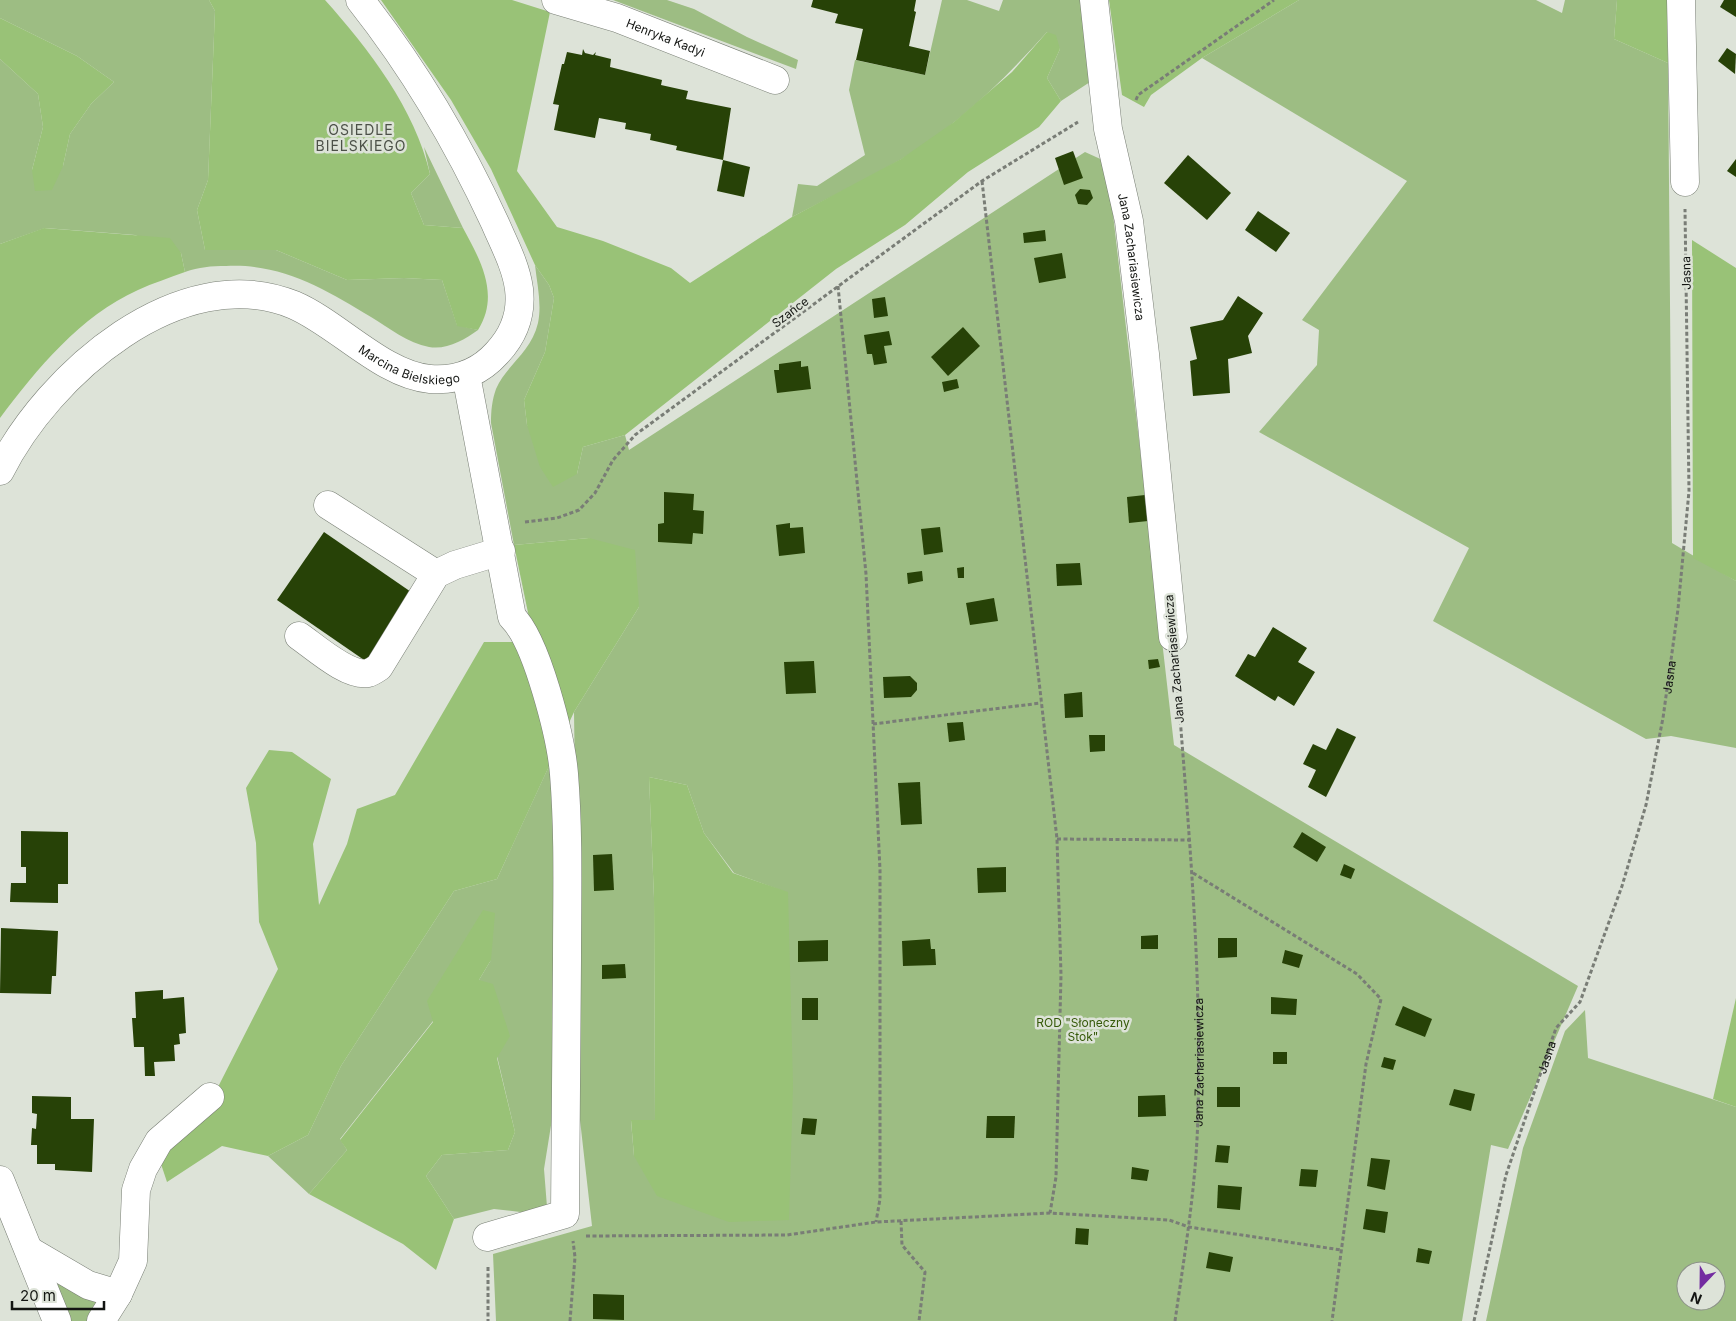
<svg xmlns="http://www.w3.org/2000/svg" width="1736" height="1321" font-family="Inter,sans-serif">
<rect width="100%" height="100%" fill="#dde3d8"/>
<!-- green -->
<g fill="#9dbd83" fill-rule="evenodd">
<path d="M0 0H209L215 11 208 180 197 210 205 250H276L347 280 404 278 442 280 457 325 478 330C464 340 447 350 429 347 408 343 389 328 371 317 325 289 282 263 226 266 211 266 199 267 185 272L181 253 135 235 45 228 0 244V59L38 94 43 127 32 170 63 166 70 134 91 104 114 82 77 56 0 18Z"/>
<polygon points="613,0 667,0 694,9 747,37 798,60 796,69"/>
<path d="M942 0H967L999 11 1003 0H1084L1090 82 1061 101 1047 78 1060 49 1047 32C1004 80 956 127 900 160 865 180 828 198 792 217L798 184 817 186 865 155 849 90 855 60 925 75Z"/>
<polygon points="1299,0 1536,0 1562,13 1565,0 1617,0 1614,39 1668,63 1672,543 1736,581 1736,748 1671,736 1646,739 1433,621 1469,548 1259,432 1317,365 1319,330 1302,320 1407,181 1202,58"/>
<polygon points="424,147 463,228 424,225 411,193 430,174"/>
<path d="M1085 152 1107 162 1174 745 1578 986 1508 1149 1491 1145 1462 1321H496L493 1254 592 1226 580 1120 574 712 639 607 589 538 514 545 491 423C491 411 492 400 496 389 506 365 531 353 538 323 542 304 537 284 535 265L549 285 554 298 545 352 524 400 527 425 577 474 583 447 625 435 629 450ZM649 777 687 785 704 833 734 873 788 893 634 1156 631 1121H655L654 898Z"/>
<polygon points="555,753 553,1113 544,1169 547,1207 529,1213 494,1209 454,1219 426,1176 442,1155 508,1150 515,1132 479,980 491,960 433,1021 340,1139 347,1150 309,1194 268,1156 308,1135 341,1066 454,891 497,879"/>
<path d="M1585 1010 1588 1058 1736 1107V1321H1486L1523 1148 1565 1031ZM1686 1271H1716V1301H1686Z"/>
<polygon points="51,1276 105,1301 93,1321 70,1321"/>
</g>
<!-- forest -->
<g fill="#99c277">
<path d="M209 0H325C369 49 415 109 430 174L411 193 424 225 463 228C481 261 500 295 478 330L457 326 442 280 404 278 347 280 276 250H205L197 210 208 180 215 11Z"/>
<polygon points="381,0 512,0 550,12 517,171 557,227 603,241 671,268 690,283 792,217 901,159 954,122 1012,72 1047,32 1056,35 1060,49 1047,78 1061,101 1039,127 968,172 905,225 836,269 625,435 583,447 577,474 553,487 540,467 527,425 524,400 545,352 554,298 549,285 535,265 491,169 451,100"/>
<polygon points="1109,0 1299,0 1202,58 1151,95 1144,107 1122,95"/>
<polygon points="1617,0 1667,0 1668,63 1614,39"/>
<polygon points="0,18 77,56 114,82 91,104 70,134 63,166 52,190 35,191 32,170 43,127 38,94 0,59"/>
<path d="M44 228 170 238 181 253 185 272C169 278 153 283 138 290 80 316 37 369 0 418V244Z"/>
<polygon points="1692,240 1736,268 1736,581 1693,558"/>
<polygon points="589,538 635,550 639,607 574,712 497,879 454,891 341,1066 308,1135 268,1156 222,1146 167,1182 159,1158 219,1085 278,969 259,922 256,843 246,788 269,750 292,752 331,779 313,844 319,905 347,844 357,809 395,795 484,642 515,642 532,632 514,545"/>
<polygon points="649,777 687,785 704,833 733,873 788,892 793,1085 789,1220 729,1222 657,1196 634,1156 631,1120 655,1120 654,898"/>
<polygon points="483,910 495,913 491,960 479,980 493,984 510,1036 497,1058 515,1132 508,1150 442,1155 426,1176 454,1219 436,1270 403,1244 309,1194 347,1150 340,1140 433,1022 427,1001"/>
<polygon points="1736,998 1736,1107 1713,1099"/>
</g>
<!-- building -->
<g fill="#274207">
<polygon points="813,0 916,0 914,11 916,12 909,46 930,51 925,75 856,60 863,29 835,23 838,14 811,7"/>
<polygon points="1724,0 1736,0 1736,17 1720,7"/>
<polygon points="1727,48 1736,54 1735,74 1718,61"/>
<polygon points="583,49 585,53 593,55 596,52 595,55 611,59 610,67 662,80 661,85 688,91 686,99 731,108 723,160 676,150 677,146 650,140 651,134 625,129 626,123 599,118 595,138 554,130 559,105 553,104 562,64 564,64 567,52 582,55"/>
<polygon points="1073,151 1083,178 1064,185 1055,158"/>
<polygon points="1188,155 1231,193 1207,220 1164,183"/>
<polygon points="1736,159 1736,177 1727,171"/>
<polygon points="723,160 750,167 744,197 717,191"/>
<polygon points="1080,189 1090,190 1093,198 1087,205 1078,204 1075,195"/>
<polygon points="1258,211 1290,233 1276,252 1245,230"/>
<polygon points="1045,230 1046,241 1024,243 1023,233"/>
<polygon points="1062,253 1066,278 1039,283 1034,258"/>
<polygon points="1238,296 1263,313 1248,336 1252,353 1228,359 1230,393 1193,396 1190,361 1197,359 1190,327 1223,320"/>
<polygon points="885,297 888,316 874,318 872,299"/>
<polygon points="963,327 980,346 948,376 931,357"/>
<polygon points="889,331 892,345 884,346 887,363 874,365 872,354 867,354 864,335"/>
<polygon points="801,361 801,367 808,366 811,389 777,393 774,370 779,370 779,364"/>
<polygon points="957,379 959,388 944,392 942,382"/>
<polygon points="664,492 694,494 693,510 704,511 703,534 693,533 692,544 658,542 658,524 664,523"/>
<polygon points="1145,495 1148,521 1129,523 1127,497"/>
<polygon points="790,523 790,528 803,527 805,553 779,556 776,525"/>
<polygon points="940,527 943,552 924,555 921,529"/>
<polygon points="324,532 414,594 367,662 277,600"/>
<polygon points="1080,563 1082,585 1057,586 1056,564"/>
<polygon points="964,567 964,578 958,578 957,568"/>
<polygon points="922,571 923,581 908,584 907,573"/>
<polygon points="994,598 998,621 970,625 966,603"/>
<polygon points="1273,627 1307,648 1298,662 1315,672 1294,706 1278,696 1275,701 1235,676 1248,654 1255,657"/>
<polygon points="1158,659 1160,667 1149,669 1148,660"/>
<polygon points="814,661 816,693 786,694 784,662"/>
<polygon points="910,676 917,683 917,690 911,697 884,698 883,677"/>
<polygon points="1082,692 1083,717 1065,718 1064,694"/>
<polygon points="963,722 965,740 949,742 947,723"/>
<polygon points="1337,728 1356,737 1326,797 1308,787 1316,770 1303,764 1313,744 1326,750"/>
<polygon points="1089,735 1105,735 1105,751 1090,752"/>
<polygon points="920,782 922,824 901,825 898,783"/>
<polygon points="21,831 68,832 68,884 58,884 58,903 10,902 11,883 26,883 26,867 21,867"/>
<polygon points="1302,832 1326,847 1317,862 1293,847"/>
<polygon points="612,854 614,890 594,891 593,855"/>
<polygon points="1344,864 1355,869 1351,879 1340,875"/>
<polygon points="1006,867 1006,892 978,893 977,868"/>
<polygon points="1,928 58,931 56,976 52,976 51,994 0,993"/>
<polygon points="1158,935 1158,949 1141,949 1141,936"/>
<polygon points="1218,938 1237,938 1237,957 1218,958"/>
<polygon points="930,939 931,949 935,949 936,965 903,966 902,941"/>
<polygon points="828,940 828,961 798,962 798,941"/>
<polygon points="1285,950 1303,955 1299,968 1282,963"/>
<polygon points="625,964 626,978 602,979 602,965"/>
<polygon points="163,990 163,999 184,997 186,1033 179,1034 180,1044 174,1045 175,1061 154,1062 155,1076 145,1076 144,1047 134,1047 132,1018 136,1018 135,992"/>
<polygon points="1271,997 1297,999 1296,1015 1271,1014"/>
<rect x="802" y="998" width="16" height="22"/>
<polygon points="1403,1006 1432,1019 1425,1037 1395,1025"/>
<rect x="1273" y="1052" width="14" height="12"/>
<polygon points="1384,1057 1396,1060 1393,1070 1381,1067"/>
<rect x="1217" y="1087" width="23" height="20"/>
<polygon points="1454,1089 1475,1094 1471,1111 1449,1105"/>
<polygon points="1165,1095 1166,1116 1138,1117 1138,1096"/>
<polygon points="32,1096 71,1097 71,1119 94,1119 92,1172 55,1170 55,1164 37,1164 37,1145 31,1145 32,1128 36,1129 37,1114 32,1113"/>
<polygon points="987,1116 1015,1116 1014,1138 986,1138"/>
<polygon points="803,1118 817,1119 815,1135 801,1134"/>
<polygon points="1217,1145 1230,1146 1228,1163 1215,1162"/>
<polygon points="1371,1158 1390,1160 1385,1190 1367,1186"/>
<polygon points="1132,1167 1149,1170 1147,1181 1131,1179"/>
<polygon points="1301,1169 1318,1170 1316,1187 1299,1186"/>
<polygon points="1218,1185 1242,1187 1240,1210 1217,1208"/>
<polygon points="1366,1209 1388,1212 1385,1233 1363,1229"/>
<polygon points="1076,1228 1089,1229 1088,1245 1075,1244"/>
<polygon points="1418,1248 1432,1251 1429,1264 1416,1262"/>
<polygon points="1209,1252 1233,1257 1230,1272 1206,1268"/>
<polygon points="593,1294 624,1295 624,1320 593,1319"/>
</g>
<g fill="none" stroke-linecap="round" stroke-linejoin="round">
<!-- minor casing -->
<g stroke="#797f75" stroke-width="29">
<g id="minor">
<path id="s3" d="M556 0 617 18 775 80"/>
<path id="s4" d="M1094 0 1108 129 1129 221 1145 354 1173 637"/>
<polyline points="1681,0 1685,182"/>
<path d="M466 375 512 617C537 641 561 738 564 774 569 836 567 898 567 960 566 1044 566 1129 565 1214L487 1237"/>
<path id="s5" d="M0 471C48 375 180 258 294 305 338 324 383 375 430 379 456 381 479 373 497 353 514 335 522 314 519 289 516 266 504 244 495 223 459 145 413 67 360 0"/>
<polyline points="328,505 436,574"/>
<path d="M299 636C315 647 348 677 368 673 372 672 376 669 379 667L436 574 455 565 501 551"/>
<polyline points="0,1180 57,1321"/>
<polyline points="30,1251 88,1285 118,1294 133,1261 136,1190 143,1169 159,1141 210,1097"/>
<polyline points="101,1321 118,1294"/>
</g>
</g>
<!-- path -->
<g stroke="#797d76" stroke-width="3" stroke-dasharray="4 2.5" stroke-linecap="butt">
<polyline points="1136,100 1138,95 1274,0"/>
<polyline points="982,181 1057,839 1061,975 1056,1177 1050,1213"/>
<polyline points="838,286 866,574 880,870 880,1199 876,1222"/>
<polyline points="525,522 557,518 579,510 595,493 613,460 635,435 982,181 1078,122"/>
<polyline points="873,724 1041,703"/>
<polyline points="1057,839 1190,840"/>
<polyline points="1193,873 1357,974 1381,999 1366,1064 1332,1321"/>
<polyline points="901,1221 902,1245 925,1272 919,1321"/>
<polyline points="586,1236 787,1235 876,1222 1050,1213 1169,1220 1189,1227 1341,1250"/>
<polyline points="488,1267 488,1321"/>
<polyline points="570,1321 575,1257 573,1241"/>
<path id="s1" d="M1175 1321C1185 1251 1197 1181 1198 1110 1202 962 1187 813 1176 665"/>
<path id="s2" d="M1474 1321 1506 1175 1556 1028 1580 1002 1622 886 1646 805 1663 718 1678 609 1689 491 1685 209"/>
</g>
<!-- minor -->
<use href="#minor" stroke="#fff" stroke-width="28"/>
</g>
<g text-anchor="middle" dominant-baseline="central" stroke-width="5" stroke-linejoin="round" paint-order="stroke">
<!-- street labels -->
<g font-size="12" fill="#131512" stroke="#dde3d8">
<text stroke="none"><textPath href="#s3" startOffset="116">Henryka Kadyi</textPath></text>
<text stroke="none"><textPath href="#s4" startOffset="260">Jana Zachariasiewicza</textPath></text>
<text transform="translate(1686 273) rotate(-91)">Jasna</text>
<text transform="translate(790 312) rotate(-37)">Szańce</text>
<text stroke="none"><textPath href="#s5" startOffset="499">Marcina Bielskiego</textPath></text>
<text transform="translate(1174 659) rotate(-95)">Jana Zachariasiewicza</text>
<text stroke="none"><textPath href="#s2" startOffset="678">Jasna</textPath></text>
<text stroke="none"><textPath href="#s2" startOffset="274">Jasna</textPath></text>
<text stroke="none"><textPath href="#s1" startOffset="260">Jana Zachariasiewicza</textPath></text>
</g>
<!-- park labels -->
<g font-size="12" fill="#355908" stroke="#dde3d8">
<text x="1083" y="1022">ROD "Słoneczny<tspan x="1083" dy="14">Stok"</tspan></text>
</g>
<!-- neighbourhood labels -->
<g font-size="14" letter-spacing="1" fill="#4c5148" stroke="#dde3d8">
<text x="361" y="129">OSIEDLE<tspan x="361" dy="16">BIELSKIEGO</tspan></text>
</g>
</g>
<!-- north arrow -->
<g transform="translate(1701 1286) rotate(202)"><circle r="24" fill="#dde3d8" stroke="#8c9189"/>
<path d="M0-4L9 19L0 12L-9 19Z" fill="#732ca0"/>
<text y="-8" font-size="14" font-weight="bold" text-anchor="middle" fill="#131512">N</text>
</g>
<!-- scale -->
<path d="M12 1301v8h92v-8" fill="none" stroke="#131512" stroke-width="2.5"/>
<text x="20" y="1301" font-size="15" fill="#131512" stroke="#dde3d8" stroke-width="4" paint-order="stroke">20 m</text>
</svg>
